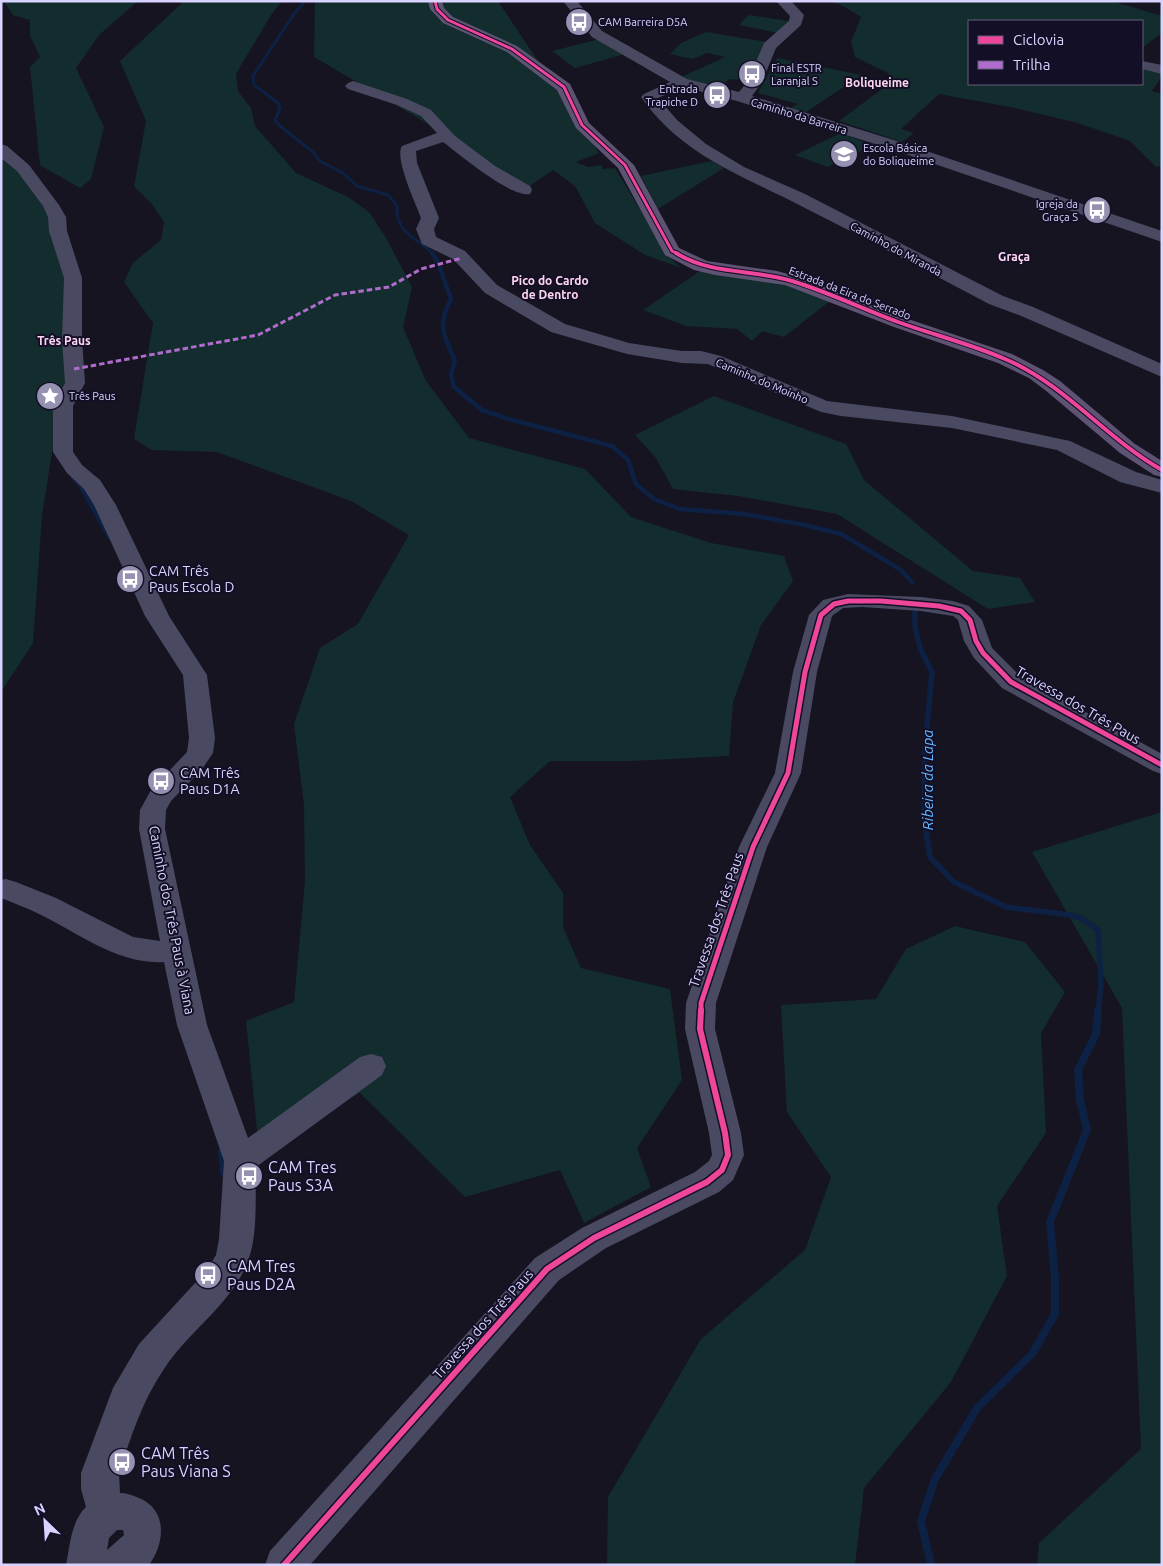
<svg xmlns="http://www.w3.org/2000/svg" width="1163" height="1566" font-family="Ubuntu,sans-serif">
<rect width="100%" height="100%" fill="#161421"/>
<!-- green -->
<g fill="#132c2d">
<polygon points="7,1 138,1 99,35 76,68 104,127 91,179 80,188 40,165 30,67 40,57 30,36 30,20 13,15 5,3"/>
<polygon points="184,1 282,1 271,15 236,74 238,91 251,108 255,126 296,173 350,198 370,213 386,238 412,287 403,327 426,381 469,438 585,469 631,517 711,543 784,556 793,581 761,625 733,702 729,756 631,761 550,761 510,797 530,845 563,893 563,927 581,968 670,989 682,1080 637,1148 651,1187 584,1223 560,1170 465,1197 360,1093 259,1149 246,1021 294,1002 305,881 304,805 294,724 320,648 358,624 409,535 351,501 217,452 152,450 134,439 153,323 124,282 133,263 161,240 164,222 151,203 134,186 146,121 120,61"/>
<polygon points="315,1 498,1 599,153 576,162 588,167 602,165 602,169 615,168 668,256 681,268 645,255 595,223 575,186 553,170 524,190 447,135 314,57"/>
<polygon points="830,1 1112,1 1162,16 1162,33 1142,48 1142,21 969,21 969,84 1142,84 1142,65 1162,70 1162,76 1152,91 1162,94 1162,166 1156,167 1130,141 1078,123 1015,108 939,94 901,129 914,133 902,142 839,121 890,83 888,73 855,57 851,42 861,17 843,6"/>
<polygon points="748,15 796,22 783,34 739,25"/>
<polygon points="706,32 773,43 755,82 729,79 718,92 677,79 725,57 707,53 692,59 670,54 681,43"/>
<polygon points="600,39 625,54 575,68 552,51"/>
<polygon points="777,58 862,75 800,116 783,112 798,104 758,93"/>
<polygon points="841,133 873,145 828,167 795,155"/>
<polygon points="1,149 51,205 73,278 72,340 63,406 52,452 42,516 33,643 1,692"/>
<polygon points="712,161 724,168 658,209 641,176"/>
<polygon points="700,271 784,283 830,301 784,337 762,331 752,341 737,329 686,326 643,310"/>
<polygon points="714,396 846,444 864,480 973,571 1020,578 1035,602 988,609 837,514 738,496 673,489 656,458 635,435"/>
<polygon points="1162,812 1162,1565 1037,1565 1039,1543 1141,1449 1122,1008 1032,852"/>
<polygon points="955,926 1025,942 1065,992 1041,1033 1046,1133 997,1206 1007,1276 951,1382 864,1488 855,1565 607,1565 608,1497 701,1339 805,1250 831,1177 787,1112 781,1005 876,999 906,949"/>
</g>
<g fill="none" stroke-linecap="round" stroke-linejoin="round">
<!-- stream-far3 -->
<path stroke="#0d2144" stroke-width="3" d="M305 1 294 14 253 76 254 85 278 103 280 109 275 120 279 125 314 153 320 161 343 173 357 186 388 195 397 206C396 235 416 236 433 254"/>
<!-- stream-far2 -->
<g stroke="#0d2144" stroke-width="4.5">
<polyline points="432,253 437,261"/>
<path d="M440 268 451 299C437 325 443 335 455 360L451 375 454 387 482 410 508 419 612 446 628 460 636 484 654 499 680 509 744 514 805 525 841 534 901 570 912 582"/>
<polyline points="73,478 80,485 110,538"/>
</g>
<!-- stream-far1 -->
<polyline stroke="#0d2144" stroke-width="5.5" points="915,605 915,627 920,648 932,672 925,748 924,818 930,857 954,882 1006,907 1070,915 1081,918 1098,930 1101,985 1098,1012"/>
<!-- stream -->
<g stroke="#0d2144" stroke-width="8">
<polyline points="222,1152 224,1172"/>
<polyline points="931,1565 921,1521 935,1479 977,1408 1032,1354 1055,1314 1055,1278 1050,1222 1087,1130 1080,1100 1078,1070 1096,1034 1098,1010"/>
</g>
<!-- minor -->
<g fill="#4a4962" fill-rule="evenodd">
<path d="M563 1H577L602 31 687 79 739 92 748 81 764 43 789 21 790 16 776 1H791L804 15 801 25 776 48 762 82 752 96 900 142 1162 231V242L888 148 737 101 683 87 658 98 677 120 706 144 744 167 805 194 1003 296 1033 307 1162 364V377L1019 315 989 304C929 272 868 240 807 209 746 177 683 157 641 97L644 94 670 82 592 37Z"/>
<polygon points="1142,61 1162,65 1162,74 1142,69"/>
<path d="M353 81 407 99 431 110 455 136 495 166 530 186 532 190 530 194C511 198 459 154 443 142L416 151 417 163 439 218 434 229 436 237 465 251 497 285 565 324 629 343 682 351H701L721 356 827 401 952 416 1070 441 1136 472 1162 480V493L1120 482 1057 450 952 428 841 416 821 412 708 364 682 363 627 354 551 332 485 293 453 259 422 244 416 229 421 218C416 204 394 158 402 146L437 133 421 116 397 105 348 89 345 86 348 83Z"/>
<path d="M1 144 7 146 29 165 59 205 66 217 67 231 82 278V340L85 383 73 406V452L82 465 100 480 116 505 169 616 207 675 215 738 213 753 202 769 171 801 166 810 165 829 207 1025 248 1138 360 1057 371 1054 382 1057 386 1066 382 1075 256 1167C255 1195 258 1232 249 1258 234 1303 189 1330 164 1369 142 1401 131 1437 119 1473L120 1493C127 1493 132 1495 139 1498 168 1510 165 1543 149 1565H66C70 1546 71 1521 86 1507L81 1489V1473L113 1388 139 1344 207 1270 216 1255 219 1239 224 1161 177 1025 164 962C118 965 77 932 37 913 25 907 13 903 1 898V880L6 879 16 882 56 898 133 937 160 941 139 829 140 810 151 790 187 752 189 738 183 675 145 616 94 505 84 489 67 473 53 452V406L65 383 62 340 64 278 49 231 48 217 43 206 17 171 1 158ZM117 1530H123L124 1535 107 1550 109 1538Z"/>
<polygon points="848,594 921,597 953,601 969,606 982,620 992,648 1020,676 1162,754 1162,774 1153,771 1002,688 974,658 964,641 958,620 953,616 921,611 862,607 843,608 832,616 817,672 801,773 767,847 716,1003 715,1029 741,1133 744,1155 733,1180 719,1192 606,1248 559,1280 310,1565 265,1565 270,1551 535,1258 582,1228 695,1172 709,1161 712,1155 709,1133 685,1029 686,1003 739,847 775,773 793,672 809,615 823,600"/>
</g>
<!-- major -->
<polygon fill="#5e5373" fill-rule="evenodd" points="428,1 442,1 444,8 453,17 517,46 570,84 589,123 634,165 679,248 707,261 777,271 799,277 908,319 1012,354 1043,370 1060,381 1135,444 1162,461 1162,477 1154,475 1120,453 1045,390 1029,378 998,363 894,327 785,285 715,275 694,270 665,255 618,168 576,128 557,90 507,52 443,23 430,9"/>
<!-- quiet -->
<polyline stroke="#b06ccc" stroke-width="3" stroke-dasharray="5.5 3" stroke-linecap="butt" points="74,369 258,335 335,295 389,287 421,269 462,258"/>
<!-- cycleway-far3 casing -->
<g stroke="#130f26" stroke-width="5">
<polyline id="cycleway-far3" points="435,1 437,9 448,20 512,49 564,87 582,125 625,165 672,251 678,254"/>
</g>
<!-- cycleway-far2 casing -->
<g stroke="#130f26" stroke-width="6">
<path id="cycleway-far2" d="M676 253C711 275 753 269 792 281 828 292 863 309 898 322 934 335 971 344 1005 359 1066 385 1105 438 1162 470"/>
</g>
<!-- cycleway-far1 casing -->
<g stroke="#130f26" stroke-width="8">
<polyline id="cycleway-far1" points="701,1012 701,1003 753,847 788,773 805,672 821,615 834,604 848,601 881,601 939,606 961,611 970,620 976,641 983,653 1011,682 1162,765"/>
</g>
<!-- cycleway casing -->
<g stroke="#130f26" stroke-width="9">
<polyline id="cycleway" points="284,1565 547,1269 594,1238 707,1182 722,1170 728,1155 725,1133 700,1029 701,1010"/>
</g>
<!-- cycleway-far3 -->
<use href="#cycleway-far3" stroke="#ed469a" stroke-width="3"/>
<!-- cycleway-far2 -->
<use href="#cycleway-far2" stroke="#ed469a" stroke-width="4"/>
<!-- cycleway-far1 -->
<use href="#cycleway-far1" stroke="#ed469a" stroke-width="5"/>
<!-- cycleway -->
<use href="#cycleway" stroke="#ed469a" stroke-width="6"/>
</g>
<!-- icons -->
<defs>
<g id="bus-disc" transform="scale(1.4375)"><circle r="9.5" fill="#9591b1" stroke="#130f26"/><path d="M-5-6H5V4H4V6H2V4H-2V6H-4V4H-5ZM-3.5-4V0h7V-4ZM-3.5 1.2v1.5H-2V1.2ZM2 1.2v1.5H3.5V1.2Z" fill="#fff"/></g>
<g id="school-disc" transform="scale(1.4375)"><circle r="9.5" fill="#9591b1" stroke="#130f26"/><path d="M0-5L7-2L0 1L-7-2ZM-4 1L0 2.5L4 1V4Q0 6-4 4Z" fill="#fff"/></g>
<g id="sight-disc" transform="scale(1.4375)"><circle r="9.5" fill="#9591b1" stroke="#130f26"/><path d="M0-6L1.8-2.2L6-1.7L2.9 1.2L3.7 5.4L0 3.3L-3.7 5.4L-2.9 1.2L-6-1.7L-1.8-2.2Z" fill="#fff"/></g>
</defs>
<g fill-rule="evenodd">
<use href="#bus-disc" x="579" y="22"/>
<use href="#bus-disc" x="752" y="74"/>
<use href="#bus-disc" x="717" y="95"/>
<use href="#school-disc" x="844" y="154"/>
<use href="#bus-disc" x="1097" y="210"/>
<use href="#sight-disc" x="50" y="396"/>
<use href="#bus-disc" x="130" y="579"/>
<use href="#bus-disc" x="161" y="781"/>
<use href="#bus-disc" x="249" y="1176"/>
<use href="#bus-disc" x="208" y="1275"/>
<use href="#bus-disc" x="122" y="1462"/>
</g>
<g text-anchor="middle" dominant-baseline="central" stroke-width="4" stroke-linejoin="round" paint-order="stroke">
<!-- far-poi labels -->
<g font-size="11" fill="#d9d4ff" stroke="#130f26" text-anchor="start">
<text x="598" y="22">CAM Barreira D5A</text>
<text x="771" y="68">Final ESTR<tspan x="771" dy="13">Laranjal S</tspan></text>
<text x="698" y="89" text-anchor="end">Entrada<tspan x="698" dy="13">Trapiche D</tspan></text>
<text x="863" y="148">Escola Básica<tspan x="863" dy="13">do Boliqueime</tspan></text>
<text x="1078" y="204" text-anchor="end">Igreja da<tspan x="1078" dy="13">Graça S</tspan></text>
<text x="69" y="396">Três Paus</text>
</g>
<!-- far-street labels -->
<g font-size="11" fill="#d9d4ff" stroke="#130f26">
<text transform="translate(799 116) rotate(17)">Caminho da Barreira</text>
<text transform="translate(896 249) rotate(28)">Caminho do Miranda</text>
<text transform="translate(850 293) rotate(21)">Estrada da Eira do Serrado</text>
<text transform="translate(762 381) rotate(23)">Caminho do Moinho</text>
</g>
<!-- far-neighbourhood labels -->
<g font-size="12" font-weight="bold" fill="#ffd6f0" stroke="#130f26">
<text x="877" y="82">Boliqueime</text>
<text x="1014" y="256">Graça</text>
<text x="550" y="280">Pico do Cardo<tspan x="550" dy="14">de Dentro</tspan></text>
<text x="64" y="340">Três Paus</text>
</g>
<!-- poi labels -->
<g font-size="14" fill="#d9d4ff" stroke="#130f26" text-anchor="start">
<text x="149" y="571">CAM Três<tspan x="149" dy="16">Paus Escola D</tspan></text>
<text x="180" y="773">CAM Três<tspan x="180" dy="16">Paus D1A</tspan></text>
</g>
<!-- street labels -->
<g font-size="14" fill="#d9d4ff" stroke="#130f26">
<text transform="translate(1078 705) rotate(30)">Travessa dos Três Paus</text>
<text transform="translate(172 920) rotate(79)">Caminho dos Três Paus à Viana</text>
<text transform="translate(716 920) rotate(-71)">Travessa dos Três Paus</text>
<text transform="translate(483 1324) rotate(-48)">Travessa dos Três Paus</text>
</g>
<!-- water labels -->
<g font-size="15" font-style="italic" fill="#62b6ff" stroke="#130f26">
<text transform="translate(927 780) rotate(-90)">Ribeira da Lapa</text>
</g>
<!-- near-poi labels -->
<g font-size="16" fill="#d9d4ff" stroke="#130f26" text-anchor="start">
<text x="268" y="1167">CAM Tres<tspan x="268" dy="18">Paus S3A</tspan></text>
<text x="227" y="1266">CAM Tres<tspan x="227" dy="18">Paus D2A</tspan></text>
<text x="141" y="1453">CAM Três<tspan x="141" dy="18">Paus Viana S</tspan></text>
</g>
</g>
<!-- border -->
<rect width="1163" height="1566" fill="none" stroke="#d9d4ff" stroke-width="5"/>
<!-- legend -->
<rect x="968" y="20" width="175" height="65" fill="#130f26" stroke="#625e7d"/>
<rect x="978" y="36" width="25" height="8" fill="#ed469a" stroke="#625e7d"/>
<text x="1013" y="45" font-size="15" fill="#d9d4ff">Ciclovia</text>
<rect x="978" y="61" width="25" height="8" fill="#b06ccc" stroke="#625e7d"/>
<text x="1013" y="70" font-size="15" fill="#d9d4ff">Trilha</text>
<!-- north arrow -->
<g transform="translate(45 1521) rotate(335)" stroke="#130f26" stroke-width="4" paint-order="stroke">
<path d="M0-4L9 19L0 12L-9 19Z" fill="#d9d4ff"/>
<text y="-8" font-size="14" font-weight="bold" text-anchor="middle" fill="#d9d4ff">N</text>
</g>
</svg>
